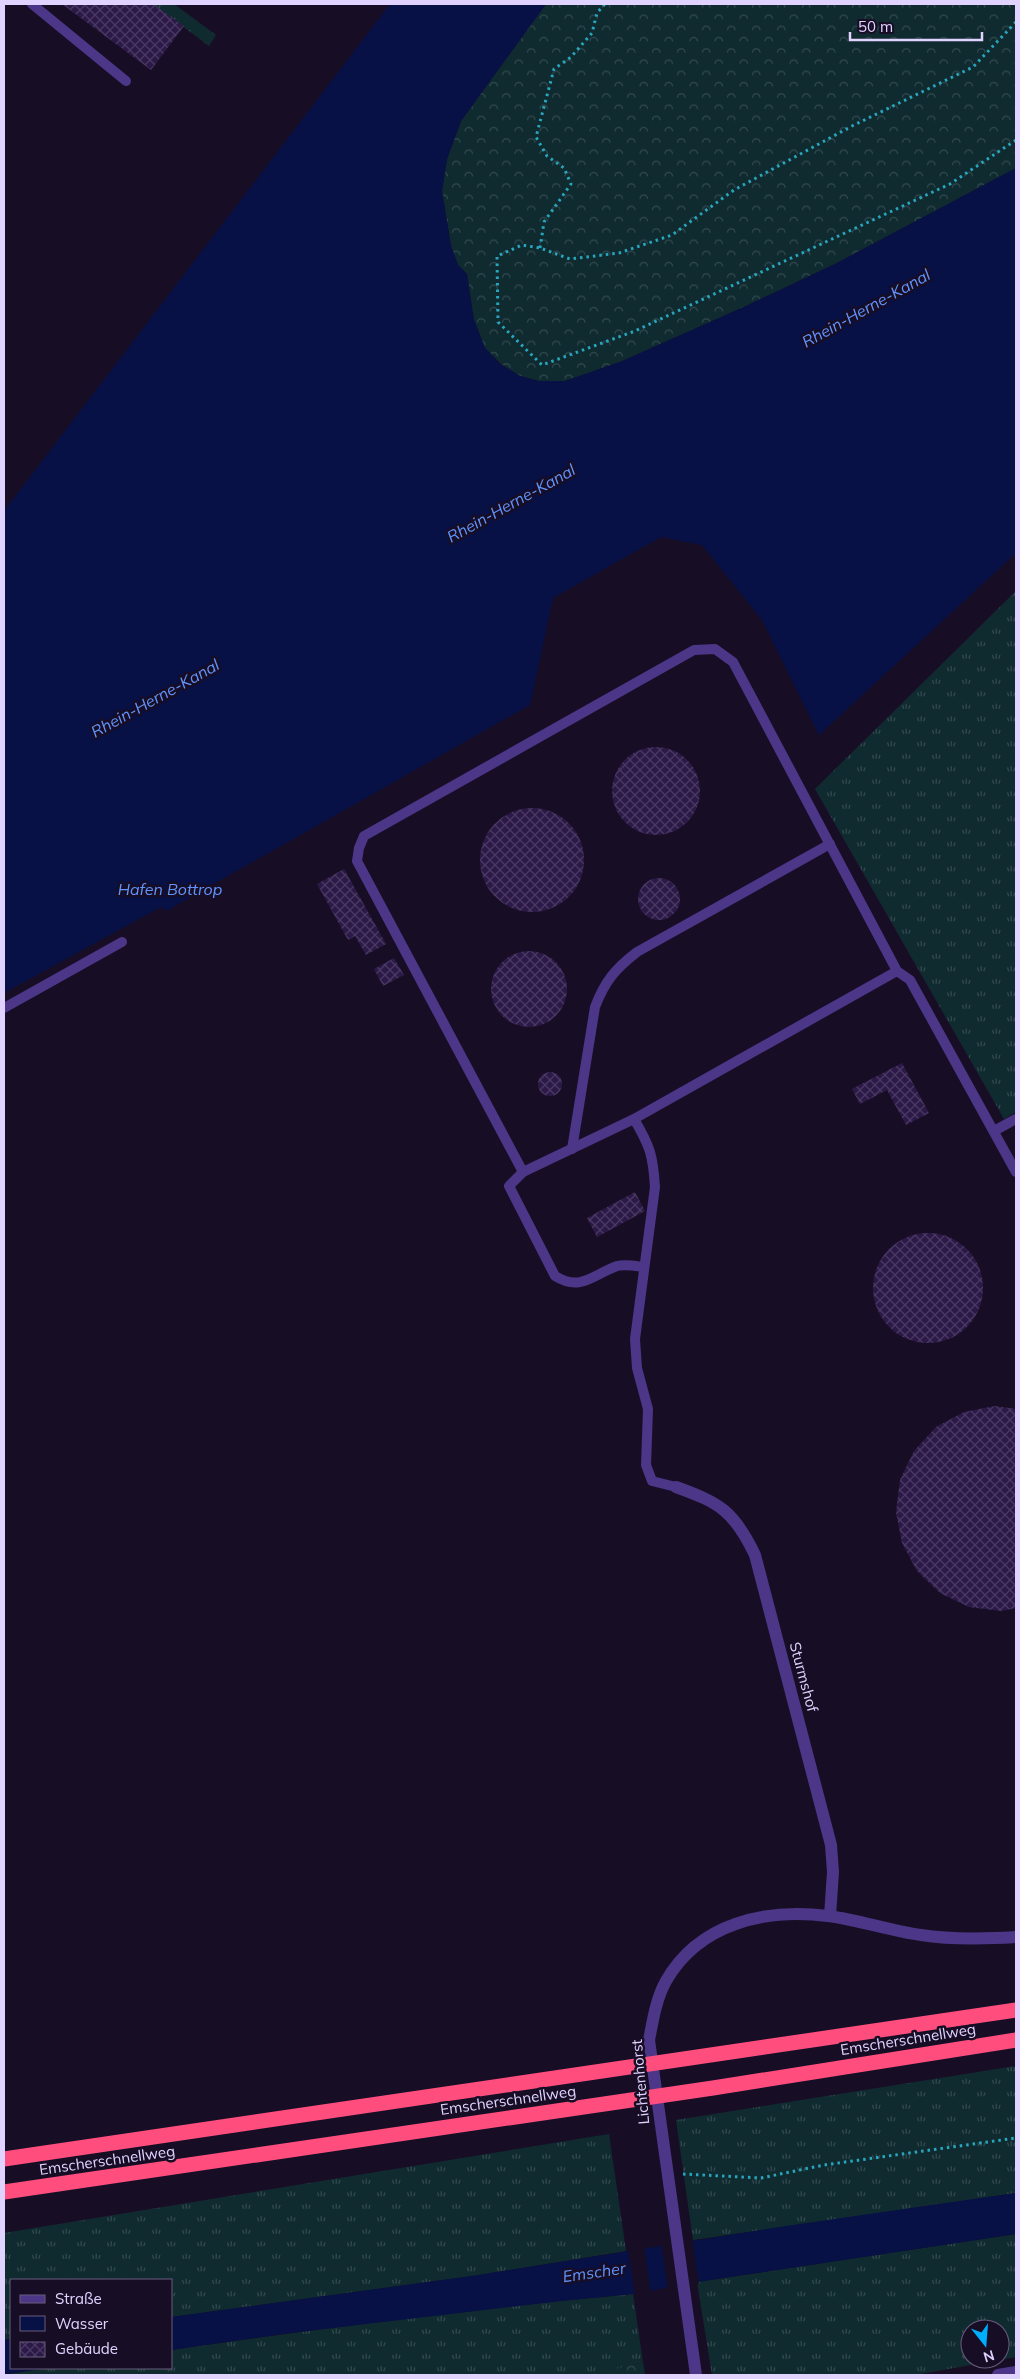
<svg xmlns="http://www.w3.org/2000/svg" width="1020" height="2379" font-family="Mulish,sans-serif">
<defs>
<pattern id="grass-tufts" width="24" height="20" patternUnits="userSpaceOnUse" patternTransform="scale(1.25)"><rect width="24" height="20" fill="#102b30"/><path d="M3 7l-1-3M5 7V3M7 7l1-3M15 17l-1-3M17 17v-4M19 17l1-3" fill="none" stroke="#32494f"/></pattern>
<pattern id="forest-crowns" width="20" height="18" patternUnits="userSpaceOnUse" patternTransform="scale(1.25)"><rect width="20" height="18" fill="#102b30"/><path d="M2 6a3 3 0 1 1 6 0M12 15a3 3 0 1 1 6 0" fill="none" stroke="#32494f"/></pattern>
<pattern id="building-cross-hatch" width="8" height="8" patternUnits="userSpaceOnUse" patternTransform="scale(1.25)"><rect width="8" height="8" fill="#2c1948"/><path d="M0 0l8 8M0 8l8-8" fill="none" stroke="#4a3a63"/></pattern>
</defs>
<rect width="100%" height="100%" fill="#170e26"/>
<!-- grass -->
<g fill="url(#grass-tufts)" fill-rule="evenodd">
<polygon points="153,4 174,4 216,35 209,46"/>
<polygon points="1016,591 1016,1112 1004,1119 815,789"/>
<polygon points="1016,2066 1016,2193 693,2240 676,2120"/>
<polygon points="609,2134 626,2251 472,2276 171,2317 171,2280 11,2280 11,2339 4,2340 4,2233"/>
<path d="M1016 2234V2357L915 2375H712L697 2282ZM970 2329H1000V2359H970Z"/>
<path d="M633 2294 643 2362 594 2375H4L47 2368H171V2350C325 2328 479 2308 633 2294Z"/>
</g>
<!-- forest -->
<g fill="url(#forest-crowns)">
<polygon points="546,4 1016,4 1016,168 835,264 746,306 620,362 565,381 539,381 520,376 501,364 485,348 474,320 467,274 458,265 451,246 442,191 447,159 461,121"/>
<polygon points="643,2362 645,2375 594,2375"/>
</g>
<!-- water -->
<g fill="#071146">
<polygon points="390,4 546,4 461,121 447,159 442,191 451,246 458,265 467,274 474,320 485,348 500,364 520,376 539,381 565,381 620,362 746,306 835,264 1016,168 1016,553 819,735 762,620 702,545 661,537 553,598 530,705 166,911 161,907 4,993 4,511"/>
<polygon points="1016,2193 1016,2234 697,2282 633,2294 561,2301 290,2333 171,2350 171,2317 472,2276 786,2226"/>
<polygon points="11,2339 11,2368 47,2368 4,2374 4,2340"/>
</g>
<!-- pier -->
<g fill="#170e26">
<polygon points="692,2238 699,2284 668,2290 661,2243"/>
<polygon points="644,2246 651,2294 635,2297 628,2248"/>
</g>
<!-- building -->
<g fill="url(#building-cross-hatch)">
<polygon points="62,4 153,4 184,26 151,70"/>
<circle cx="656" cy="791" r="44"/>
<circle cx="532" cy="860" r="52"/>
<polygon points="344,869 386,944 366,955 355,936 348,940 317,884"/>
<circle cx="659" cy="899" r="21"/>
<circle cx="529" cy="989" r="38"/>
<polygon points="394,958 404,975 383,986 374,969"/>
<polygon points="902,1063 929,1113 906,1125 887,1090 860,1104 852,1089"/>
<circle cx="550" cy="1084" r="12"/>
<polygon points="635,1192 645,1211 597,1237 587,1218"/>
<circle cx="928" cy="1288" r="55"/>
<polygon points="995,1406 1016,1409 1016,1608 1001,1611 969,1607 940,1593 917,1571 902,1543 896,1512 900,1480 914,1451 936,1427 964,1412"/>
</g>
<g fill="none" stroke-linecap="round" stroke-linejoin="round">
<!-- path -->
<g stroke="#28a6bd" stroke-width="3" stroke-dasharray="2.5 4" stroke-linecap="butt">
<polyline points="1016,22 973,67 852,126 734,190 672,235 619,253 570,259 540,248 522,245 497,256 498,322 542,365 635,331 950,184 1016,140"/>
<polyline points="540,248 544,222 571,184 564,168 547,156 536,137 554,69 571,57 592,33 597,13 605,4"/>
<polyline points="683,2174 761,2178 824,2165 1016,2138"/>
</g>
<!-- service -->
<g stroke="#4b3688" stroke-width="10">
<polyline points="32,4 126,81"/>
<polyline points="897,971 634,1119 523,1172 357,861 359,848 364,836 694,650 715,649 733,662 897,971 910,980 1016,1172"/>
<polyline points="4,1008 122,942"/>
<path d="M634 1119C650 1146 653 1155 655 1187L635 1339 637 1368 648 1409 646 1465 652 1481 676 1487"/>
<polyline points="994,1131 1016,1119"/>
<path d="M572 1149 595 1007C605 981 615 969 637 952L830 844"/>
<path d="M523 1172 509 1186 555 1276C581 1292 592 1275 617 1266 624 1264 636 1266 644 1267"/>
</g>
<!-- minor -->
<g stroke="#4b3688" stroke-width="12">
<path d="M676 1487C720 1503 734 1511 755 1555L831 1845 833 1872 830 1916"/>
<path d="M696 2375 649 2040C653 2020 656 1999 666 1981 699 1923 766 1908 828 1916 860 1920 890 1931 921 1935 953 1940 984 1939 1016 1937"/>
<polyline points="998,2375 1016,2372"/>
</g>
<!-- motorway -->
<g stroke="#ff4e7d" stroke-width="15">
<polyline points="4,2159 1016,2010"/>
<polyline points="4,2192 713,2088 1016,2040"/>
</g>
</g>
<g text-anchor="middle" dominant-baseline="central" stroke-width="5" stroke-linejoin="round" paint-order="stroke">
<!-- street labels -->
<g font-size="15" fill="#e1d3ff" stroke="#170e26">
<text transform="translate(804 1677) rotate(75)">Sturmshof</text>
<text transform="translate(908 2039) rotate(-9)">Emscherschnellweg</text>
<text transform="translate(640 2082) rotate(-95)">Lichtenhorst</text>
<text transform="translate(508 2100) rotate(-8)">Emscherschnellweg</text>
<text transform="translate(107 2160) rotate(-8)">Emscherschnellweg</text>
</g>
<!-- water labels -->
<g font-size="16" font-style="italic" fill="#6194ff" stroke="#170e26">
<text transform="translate(866 308) rotate(-29)">Rhein-Herne-Kanal</text>
<text transform="translate(511 503) rotate(-29)">Rhein-Herne-Kanal</text>
<text transform="translate(155 698) rotate(-29)">Rhein-Herne-Kanal</text>
<text x="170" y="889">Hafen Bottrop</text>
<text transform="translate(594 2272) rotate(-8)">Emscher</text>
</g>
</g>
<!-- border -->
<rect width="1020" height="2379" fill="none" stroke="#e1d3ff" stroke-width="10"/>
<!-- legend -->
<rect x="10" y="2279" width="162" height="90" fill="#170e26" stroke="#685d7d"/>
<rect x="20" y="2295" width="25" height="8" fill="#4b3688" stroke="#685d7d"/>
<text x="55" y="2304" font-size="15" fill="#e1d3ff">Straße</text>
<rect x="20" y="2316" width="25" height="15" fill="#071146" stroke="#685d7d"/>
<text x="55" y="2329" font-size="15" fill="#e1d3ff">Wasser</text>
<rect x="20" y="2342" width="25" height="15" fill="url(#building-cross-hatch)" stroke="#685d7d"/>
<text x="55" y="2354" font-size="15" fill="#e1d3ff">Gebäude</text>
<!-- north arrow -->
<g transform="translate(985 2344) rotate(163)"><circle r="24" fill="#170e26" stroke="#685d7d"/>
<path d="M0-4L9 19L0 12L-9 19Z" fill="#00aefe"/>
<text y="-8" font-size="14" font-weight="bold" text-anchor="middle" fill="#e1d3ff">N</text>
</g>
<!-- scale -->
<path d="M850 32v8h132v-8" fill="none" stroke="#e1d3ff" stroke-width="2.5"/>
<text x="858" y="32" font-size="15" fill="#e1d3ff" stroke="#170e26" stroke-width="4" paint-order="stroke">50 m</text>
</svg>
